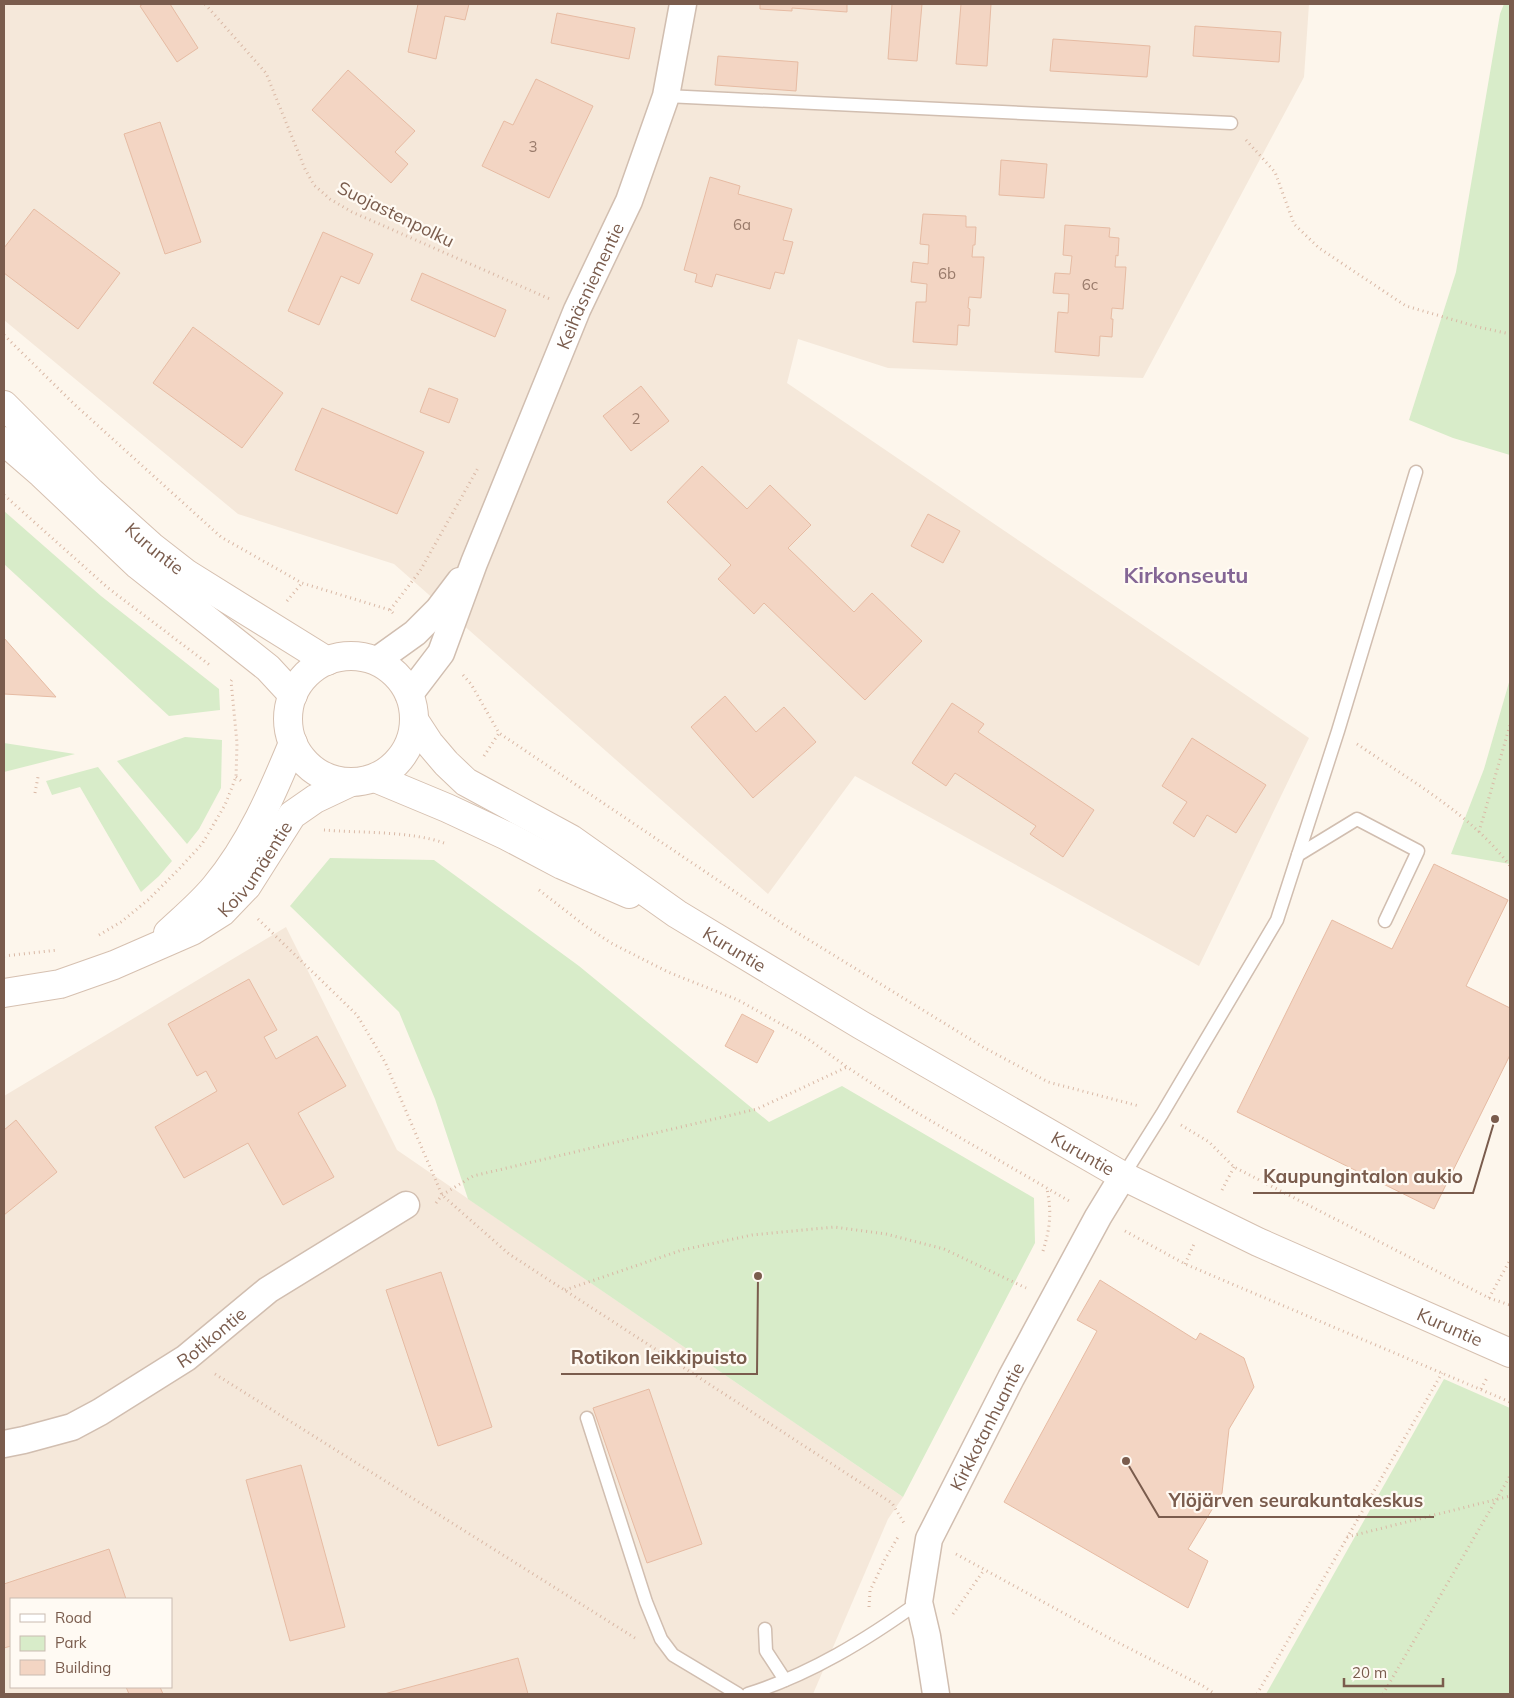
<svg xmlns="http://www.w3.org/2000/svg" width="1514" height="1698" font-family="Mulish,sans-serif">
<rect width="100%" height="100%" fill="#fdf6ec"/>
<!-- residential -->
<g fill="#f5e8da" fill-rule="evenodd">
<polygon points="4,4 1309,4 1304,77 1143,378 888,368 798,339 787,383 1309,738 1199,966 855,776 768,894 394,564 238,514 4,320"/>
<path d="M286 927 397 1150 903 1497 888 1519 813 1694H4V1096ZM11 1599H171V1687H11Z"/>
</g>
<!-- green -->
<g fill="#d8ecc9">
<polygon points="1504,4 1510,4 1510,455 1453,438 1409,420 1456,272 1500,14"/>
<polygon points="4,511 101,596 219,689 220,710 169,716 4,564"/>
<polygon points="1510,679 1510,864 1451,854 1484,769"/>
<polygon points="185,737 222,740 221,788 199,829 187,844 117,761"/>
<polygon points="4,743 75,754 4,772"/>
<polygon points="98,767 172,861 159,876 141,892 80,787 52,795 46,781"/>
<polygon points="330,858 434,860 579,966 769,1122 842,1086 1034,1198 1035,1243 903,1497 468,1199 435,1099 399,1012 290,906"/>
<polygon points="1444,1379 1510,1408 1510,1694 1266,1694"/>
</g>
<!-- building -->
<g fill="#f3d5c3" stroke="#e6bba3">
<polygon points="143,4 170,4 198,48 177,62 140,6"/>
<polygon points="418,4 469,4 465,20 445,16 436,59 408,52"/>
<polygon points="760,4 847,4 847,12 792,8 792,11 760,9"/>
<polygon points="892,4 922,4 917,61 888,59"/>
<polygon points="961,4 991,4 987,66 956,64"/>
<polygon points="557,13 635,28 629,59 551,43"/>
<polygon points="1195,26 1281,32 1279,62 1193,56"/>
<polygon points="1053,39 1150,46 1147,77 1050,71"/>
<polygon points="718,56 798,62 796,91 715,85"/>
<polygon points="348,70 415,131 395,152 408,164 391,183 312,110"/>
<polygon points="536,79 593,106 549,198 482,166 504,121 513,125"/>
<polygon points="160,122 201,242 165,254 124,134"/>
<polygon points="1001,160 1047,164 1044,198 999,195"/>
<polygon points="710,177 740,186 738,194 792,209 783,240 793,242 784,274 775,272 770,289 716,274 712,287 695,282 697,274 684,270"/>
<polygon points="34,209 120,273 78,329 4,273 4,248"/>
<polygon points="923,214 966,216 966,227 976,227 975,245 973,245 972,257 984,257 981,298 969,297 968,308 970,309 969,326 958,325 957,345 913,342 916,302 926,302 927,284 911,282 913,262 928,264 929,245 920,244"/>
<polygon points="1065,225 1110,228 1109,237 1119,238 1118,256 1116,255 1115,267 1126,267 1123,309 1112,308 1111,319 1113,319 1112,337 1100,336 1099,356 1055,352 1058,312 1068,313 1069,294 1053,293 1055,273 1070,274 1072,256 1063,255"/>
<polygon points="323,232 373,254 359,284 341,276 319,325 288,311"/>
<polygon points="422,273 506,310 495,337 411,300"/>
<polygon points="193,327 283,393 242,448 153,383"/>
<polygon points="641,386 669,421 631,451 603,416"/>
<polygon points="429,388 458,399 449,423 420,412"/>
<polygon points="322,408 424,452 397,514 295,470"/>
<polygon points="702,466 747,509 770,485 811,525 788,548 854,612 872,593 922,641 865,700 764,603 754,614 718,579 731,565 667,502"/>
<polygon points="928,514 960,531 943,563 911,546"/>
<polygon points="4,638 56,697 4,694"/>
<polygon points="725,696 756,732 784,707 816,742 753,798 691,727"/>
<polygon points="952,703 984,724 978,732 1094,810 1063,857 1030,834 1036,826 955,773 946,786 912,763"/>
<polygon points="1192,738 1266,785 1236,833 1207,815 1194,837 1173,823 1187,802 1162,786"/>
<polygon points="1434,864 1508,900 1466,986 1510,1008 1510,1055 1434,1209 1237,1112 1332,920 1392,949"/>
<polygon points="249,979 277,1030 264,1037 276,1059 317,1036 346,1086 298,1113 334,1177 283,1205 248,1143 184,1178 155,1127 217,1091 206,1071 197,1076 168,1024"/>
<polygon points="742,1014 774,1031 757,1063 725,1046"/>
<polygon points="16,1120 57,1172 4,1215 4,1130"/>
<polygon points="441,1272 492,1427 438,1446 386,1290"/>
<polygon points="1100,1280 1196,1340 1200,1333 1244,1358 1254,1387 1229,1429 1222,1493 1188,1549 1208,1561 1188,1608 1004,1502 1097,1331 1077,1320"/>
<polygon points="649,1389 702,1544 647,1563 593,1408"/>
<polygon points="301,1465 345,1627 290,1641 246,1480"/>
<polygon points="109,1549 126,1599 11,1599 11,1646 4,1648 4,1584"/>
<polygon points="518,1658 528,1694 384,1694"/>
<polygon points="126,1687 160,1687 163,1694 129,1694"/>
</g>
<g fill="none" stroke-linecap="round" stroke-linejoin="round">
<!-- lane casing -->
<g stroke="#d1beb0" stroke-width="15">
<g id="lane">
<polyline points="666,96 1231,123"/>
<polyline points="1298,855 1357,819 1418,851 1385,921"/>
<polyline points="1123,1176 1162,1114 1277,920 1338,731 1416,472"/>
<polyline points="587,1418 646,1602 661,1639 673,1655 738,1694"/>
<polyline points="765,1629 766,1651 785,1680"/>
<path d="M748 1694C811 1674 866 1640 919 1602"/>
</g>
</g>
<!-- street casing -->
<g stroke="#d1beb0" stroke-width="29">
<g id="street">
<polyline points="376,661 415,633 438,610 460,581"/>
<path id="s1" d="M409 695 441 653 474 563 577 310 629 201 666 96 683 4"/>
<path id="s2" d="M4 1444 24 1440 72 1427 100 1412 186 1358 268 1290 406 1205"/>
<path id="s3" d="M936 1694 927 1636 919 1602 929 1539 1011 1378 1098 1217 1123 1176"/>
</g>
</g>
<!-- secondary casing -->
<g stroke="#d6c0b0" stroke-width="30">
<g id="secondary">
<path id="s4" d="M4 405 91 492 151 546 187 574 327 661"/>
<polyline points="4,441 42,474 138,565 268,668 293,695"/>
<circle cx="351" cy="719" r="63"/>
<path id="s5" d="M414 720 429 743 446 763 466 782 571 839 677 914 861 1025 1123 1176 1258 1242 1510 1353"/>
<polyline points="375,778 447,808 507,836 562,865 629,894"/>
<path d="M168 933C184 918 201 904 215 887 250 845 272 794 293 743"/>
<path id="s6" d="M4 993 60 984 114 965 192 931 222 912 247 886 292 815 315 799 351 782"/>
</g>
</g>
<!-- path -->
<g stroke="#d9b8a5" stroke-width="3" stroke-dasharray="1 4" stroke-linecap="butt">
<polyline points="205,4 266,73 305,169 314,185 330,199 352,212 550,299"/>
<polyline points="1246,140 1275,172 1294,224 1319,248 1406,306 1478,327 1510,334"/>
<polyline points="4,335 74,404 221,537 302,583 390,610 393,613"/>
<polyline points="4,495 108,588 211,666"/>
<polyline points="287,601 302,583"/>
<polyline points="390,610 420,571 478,468"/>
<polyline points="463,675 471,684 499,733 783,924 983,1047 1048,1082 1139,1106"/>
<path d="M1357 744C1411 781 1471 814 1510 866"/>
<polyline points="484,756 499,733"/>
<polyline points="236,777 244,783"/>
<polyline points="35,793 38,777"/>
<path d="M324 830C360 833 411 831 444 843"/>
<polyline points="1479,832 1510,725"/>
<polyline points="539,890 584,925 611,943 668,972 738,1000 808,1039 847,1067 914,1111 1071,1202"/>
<polyline points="258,919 357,1015 385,1062 442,1195 509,1254 892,1503 904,1523"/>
<polyline points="99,935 121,922 148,900 178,870 202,844 225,805 236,777 237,743 231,681 233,678"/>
<polyline points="4,956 58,950"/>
<polyline points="1181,1125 1209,1142 1234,1167 1489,1298 1510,1305"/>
<polyline points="1222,1190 1234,1167"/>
<polyline points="436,1203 442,1195 473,1176 757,1109 847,1067"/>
<polyline points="1125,1231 1185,1264 1510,1402"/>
<path d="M1043 1251C1050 1228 1052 1213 1047 1189"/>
<polyline points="1185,1264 1194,1244"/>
<polyline points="565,1290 682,1250 752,1235 834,1227 886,1234 944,1249 1026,1288"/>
<polyline points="1489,1298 1510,1260"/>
<polyline points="215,1374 635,1638"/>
<polyline points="1481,1389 1488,1376"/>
<polyline points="1347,1537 1510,1496"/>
<polyline points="956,1554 1109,1638 1203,1686 1215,1694"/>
<polyline points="869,1607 870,1591 885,1559 898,1537"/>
<polyline points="953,1614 984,1570"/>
<polyline points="1257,1694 1442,1373"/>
<polyline points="1383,1694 1510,1476"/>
</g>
<!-- lane -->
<use href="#lane" stroke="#fff" stroke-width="12"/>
<!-- street -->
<use href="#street" stroke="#fff" stroke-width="26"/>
<!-- secondary -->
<use href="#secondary" stroke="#fff" stroke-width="28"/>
</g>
<g text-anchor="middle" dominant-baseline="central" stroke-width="4.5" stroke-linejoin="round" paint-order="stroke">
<!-- number labels -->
<g font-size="15" fill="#987a6a">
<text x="533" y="146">3</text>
<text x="742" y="224">6a</text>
<text x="947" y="273">6b</text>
<text x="1090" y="284">6c</text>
<text x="636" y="418">2</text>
</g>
<!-- street labels -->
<g font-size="18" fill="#7a5c4d" stroke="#fffaf3">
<text transform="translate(396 214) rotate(26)">Suojastenpolku</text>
<text stroke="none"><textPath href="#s1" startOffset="449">Keihäsniementie</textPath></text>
<text stroke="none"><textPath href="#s4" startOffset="208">Kuruntie</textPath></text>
<text stroke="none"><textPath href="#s6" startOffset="289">Koivumäentie</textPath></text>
<text stroke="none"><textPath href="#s5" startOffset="398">Kuruntie</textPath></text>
<text stroke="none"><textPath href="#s5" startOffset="802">Kuruntie</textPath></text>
<text stroke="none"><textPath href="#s5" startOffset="1208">Kuruntie</textPath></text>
<text stroke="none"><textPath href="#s2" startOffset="236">Rotikontie</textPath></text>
<text stroke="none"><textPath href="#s3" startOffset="284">Kirkkotanhuantie</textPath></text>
</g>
<!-- district labels -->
<g font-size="22" font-weight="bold" fill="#846695" stroke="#fffaf3">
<text x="1186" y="575">Kirkonseutu</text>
</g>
</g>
<!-- callouts -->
<path fill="none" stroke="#7a5c4d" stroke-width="2" d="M1495 1119L1473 1193H1253M758 1276L757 1374H561M1126 1461L1159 1517H1434"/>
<g fill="#7a5c4d" stroke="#fffaf3" stroke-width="2">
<circle cx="1495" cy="1119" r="5"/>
<circle cx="758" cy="1276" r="5"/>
<circle cx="1126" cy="1461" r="5"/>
</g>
<g font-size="19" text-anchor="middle" font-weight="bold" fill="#7a5c4d" stroke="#fffaf3" stroke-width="4.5" stroke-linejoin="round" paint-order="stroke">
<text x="1363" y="1183">Kaupungintalon aukio</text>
<text x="659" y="1364">Rotikon leikkipuisto</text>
<text x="1296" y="1507">Ylöjärven seurakuntakeskus</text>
</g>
<!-- border -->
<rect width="1514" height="1698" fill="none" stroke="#7a5c4d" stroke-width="10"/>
<!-- legend -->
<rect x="10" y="1598" width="162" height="90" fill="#fffaf3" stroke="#cabbb1"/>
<rect x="20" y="1614" width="25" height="8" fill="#ffffff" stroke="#cabbb1"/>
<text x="55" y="1623" font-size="15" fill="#7a5c4d">Road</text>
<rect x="20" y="1636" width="25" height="15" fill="#d8ecc9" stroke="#cabbb1"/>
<text x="55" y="1648" font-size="15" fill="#7a5c4d">Park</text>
<rect x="20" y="1660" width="25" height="15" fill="#f3d5c3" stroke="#cabbb1"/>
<text x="55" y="1673" font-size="15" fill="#7a5c4d">Building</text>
<!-- scale -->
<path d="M1344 1678v8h99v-8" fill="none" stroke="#7a5c4d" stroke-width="2.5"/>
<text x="1352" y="1678" font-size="15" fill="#7a5c4d" stroke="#fffaf3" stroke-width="4" paint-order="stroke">20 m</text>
</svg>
